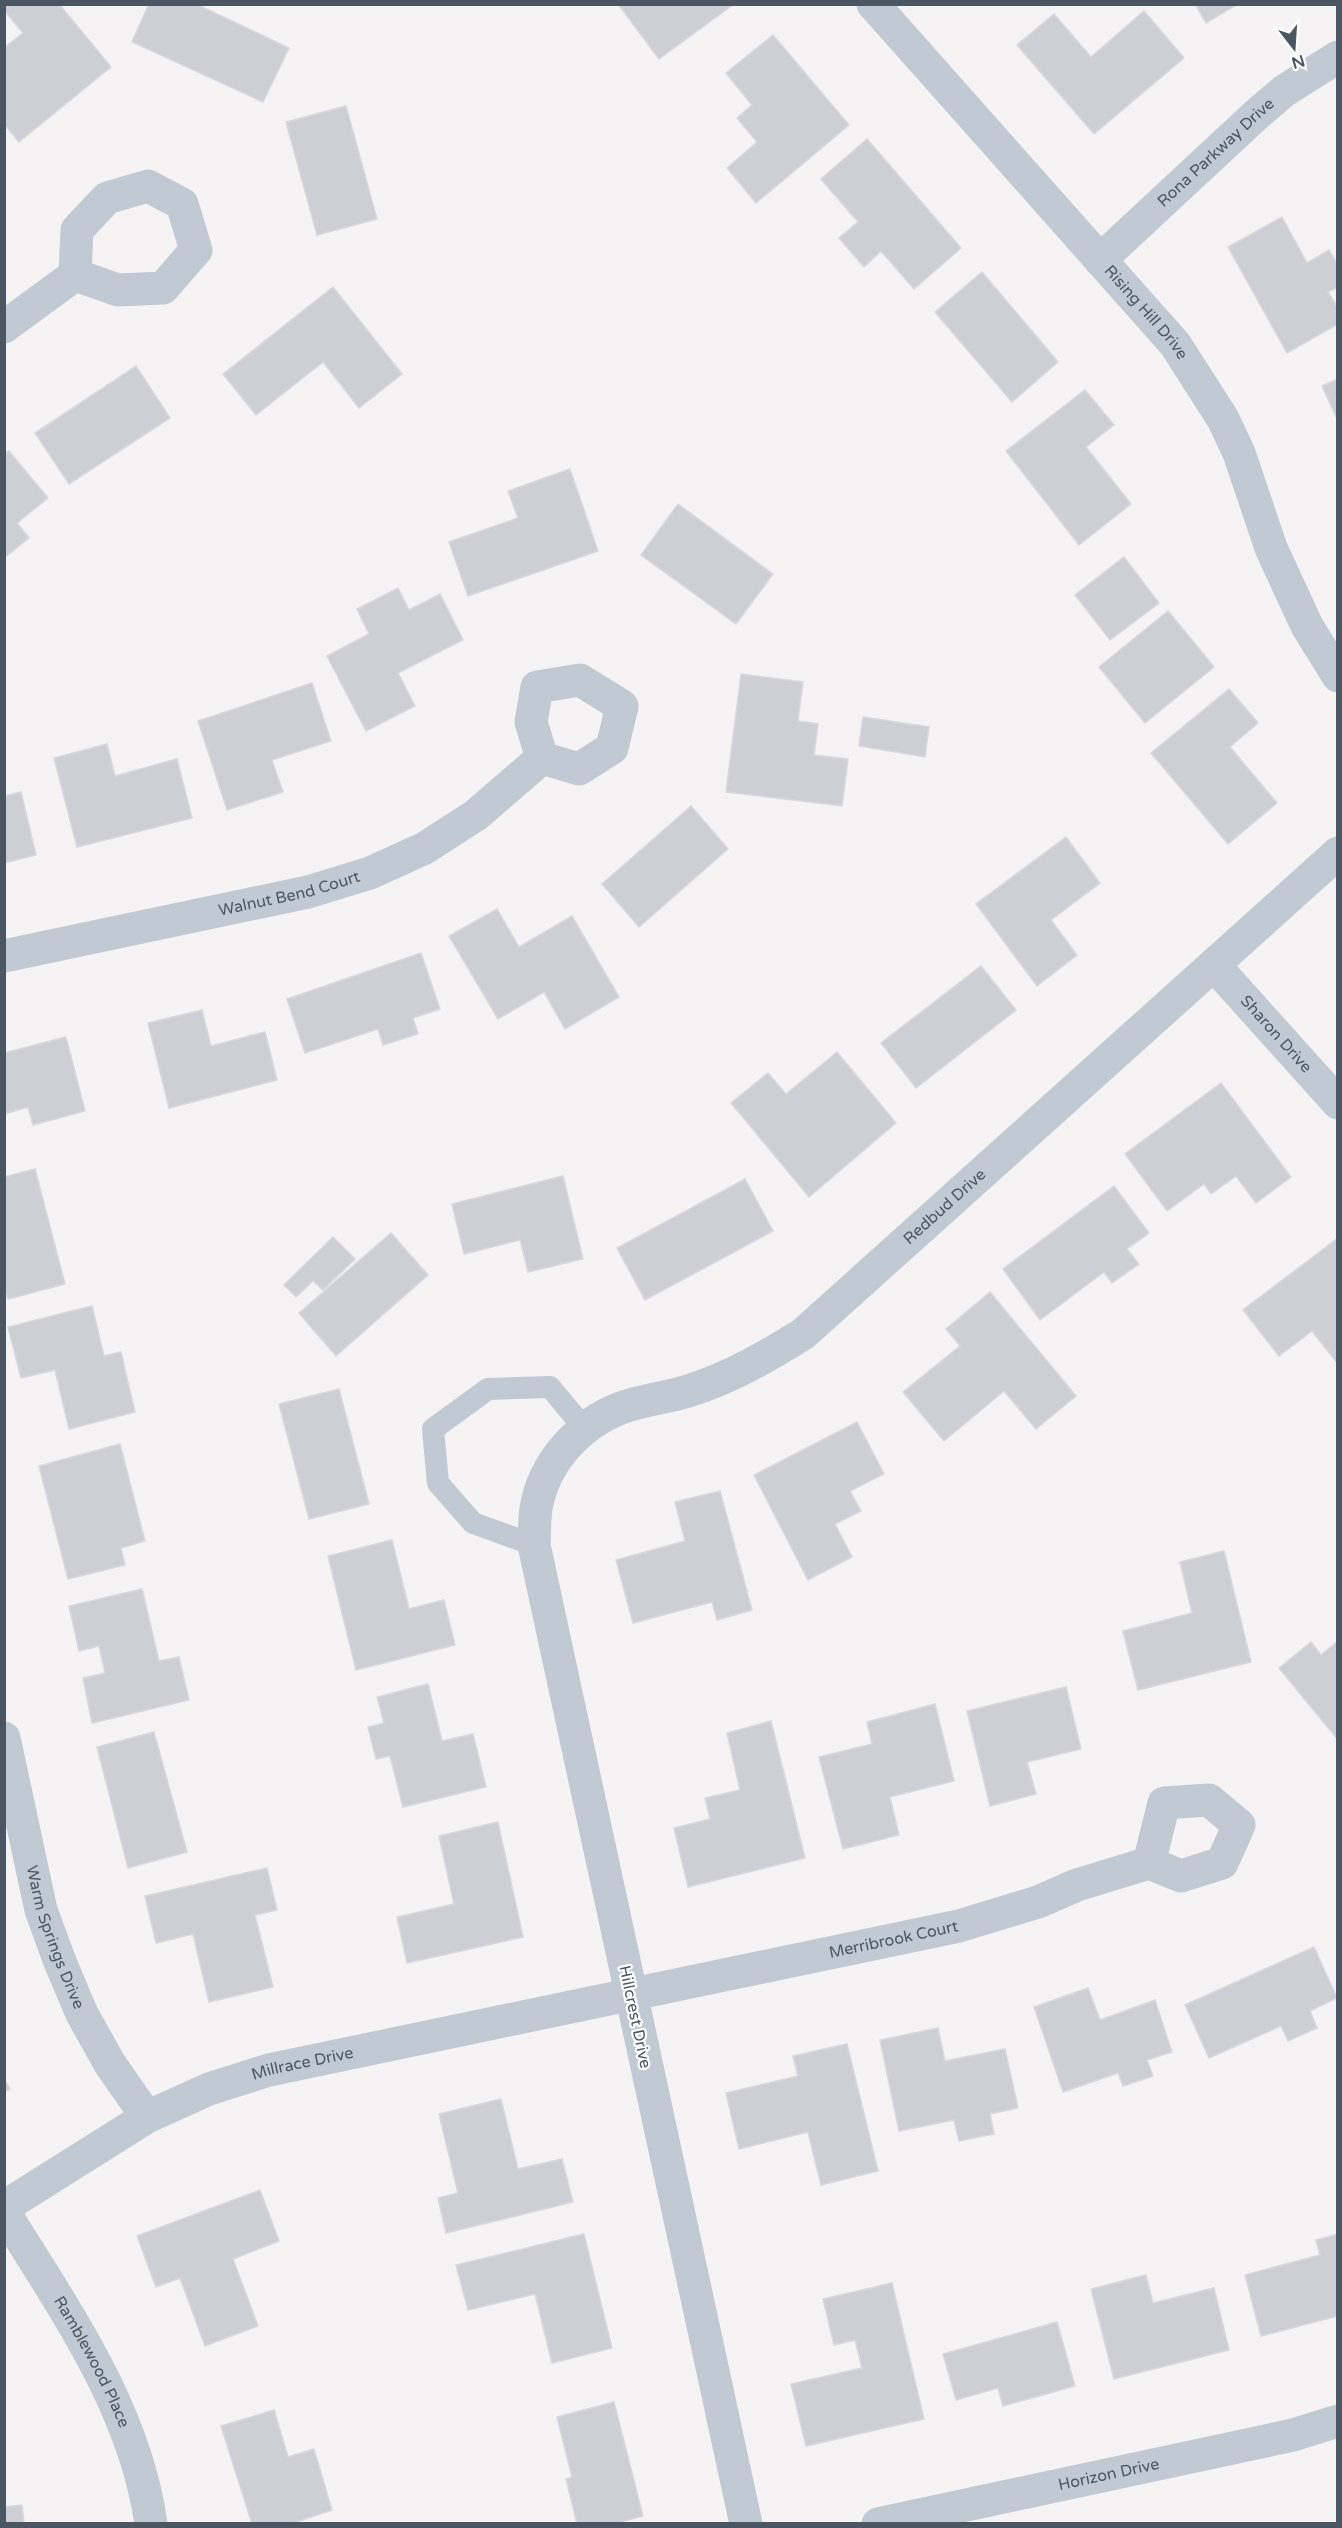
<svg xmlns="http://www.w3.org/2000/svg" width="1342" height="2528" font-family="'Varela Round',sans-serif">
<rect width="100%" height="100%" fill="#f5f3f3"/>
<!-- building -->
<g fill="#cdcfd5" stroke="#d7d9de" stroke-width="1.5">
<polygon points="4,4 59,4 111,67 19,142 4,124 4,48 23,33 4,10"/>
<polygon points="149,4 196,4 289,48 263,102 132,42"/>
<polygon points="618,4 734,4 659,59"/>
<polygon points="1195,4 1238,4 1206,23"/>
<polygon points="1144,11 1184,58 1094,134 1017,45 1054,14 1091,57"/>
<polygon points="773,35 849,125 756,203 727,168 757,142 737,118 752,105 726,73"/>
<polygon points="346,106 377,219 317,235 286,122"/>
<polygon points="867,139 961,248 914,289 881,251 864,267 839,238 858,222 821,179"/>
<polygon points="1282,217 1307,263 1329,250 1338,265 1338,287 1328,292 1338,308 1338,324 1287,353 1228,247"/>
<polygon points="982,272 1058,362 1012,402 935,312"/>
<polygon points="333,287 402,374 359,408 323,362 256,415 223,374"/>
<polygon points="136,366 170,418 69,484 35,433"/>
<polygon points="1338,379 1338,421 1322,386"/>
<polygon points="1085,390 1114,425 1086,447 1131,504 1079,545 1006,451"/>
<polygon points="9,451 48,498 17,523 29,538 4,558 4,454"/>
<polygon points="570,469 598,551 468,596 449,542 518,518 508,491"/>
<polygon points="678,504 773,574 736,624 641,555"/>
<polygon points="1124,557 1159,603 1110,640 1075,595"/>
<polygon points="398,588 409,610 440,594 463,640 398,673 415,706 366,731 327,656 369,634 357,609"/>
<polygon points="1168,611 1214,667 1145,723 1099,667"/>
<polygon points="741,674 803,682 798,721 818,724 814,755 848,759 842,806 726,792"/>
<polygon points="312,683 331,741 272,760 283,792 227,810 198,721"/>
<polygon points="1229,689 1258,723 1230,747 1277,803 1228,844 1151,753"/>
<polygon points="863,717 929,727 925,757 859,746"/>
<polygon points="107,744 115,776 177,759 192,818 77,847 54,758"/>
<polygon points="21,792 36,855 4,863 4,796"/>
<polygon points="691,806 728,849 639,927 602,884"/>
<polygon points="1066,837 1100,883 1051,920 1077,955 1037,986 976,904"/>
<polygon points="497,909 519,947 572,916 619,997 565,1029 544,992 498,1019 449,936"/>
<polygon points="421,953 440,1009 413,1018 418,1034 383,1045 378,1029 305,1053 287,999"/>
<polygon points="981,966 1016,1010 916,1088 881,1043"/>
<polygon points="202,1010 211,1046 265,1032 277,1080 169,1108 148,1023"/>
<polygon points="66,1037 85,1111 33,1125 28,1107 4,1114 4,1053"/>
<polygon points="837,1052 896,1123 809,1197 731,1103 768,1073 786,1094"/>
<polygon points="1221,1083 1291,1177 1256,1203 1236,1176 1211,1194 1204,1184 1167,1211 1125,1154"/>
<polygon points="35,1169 65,1284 8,1299 4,1284 4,1177"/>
<polygon points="563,1176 583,1259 528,1272 520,1240 464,1254 452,1204"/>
<polygon points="745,1179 773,1231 645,1300 617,1248"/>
<polygon points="1114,1186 1149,1233 1127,1249 1139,1264 1112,1283 1104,1272 1040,1320 1003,1269"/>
<polygon points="391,1233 428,1275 336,1356 299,1313"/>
<polygon points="333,1237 355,1259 323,1290 313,1281 296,1297 284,1285"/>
<polygon points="1338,1238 1338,1364 1312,1331 1279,1356 1243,1310"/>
<polygon points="990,1292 1076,1396 1036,1429 1004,1391 944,1441 903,1392 960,1346 946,1329"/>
<polygon points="92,1306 104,1356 121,1352 135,1412 69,1429 55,1370 21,1378 8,1327"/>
<polygon points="339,1389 369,1504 309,1519 279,1404"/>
<polygon points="857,1422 884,1474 850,1491 861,1511 835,1524 852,1557 808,1580 754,1475"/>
<polygon points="120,1444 145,1541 121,1548 125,1565 68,1579 39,1466"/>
<polygon points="720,1491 752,1610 717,1620 712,1602 633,1623 616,1560 685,1541 675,1502"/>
<polygon points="392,1540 409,1609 444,1600 455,1645 356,1670 328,1556"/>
<polygon points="1224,1551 1251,1662 1138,1690 1123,1631 1192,1613 1180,1562"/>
<polygon points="142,1589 159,1661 179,1657 189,1700 92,1723 83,1678 105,1673 99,1646 79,1651 69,1606"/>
<polygon points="1338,1641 1338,1740 1279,1668 1311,1642 1321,1655"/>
<polygon points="428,1684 442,1741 473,1734 486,1787 403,1807 390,1756 376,1759 368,1727 384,1723 377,1697"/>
<polygon points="1066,1687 1081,1749 1027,1762 1036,1794 990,1806 967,1711"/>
<polygon points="935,1704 954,1781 890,1797 899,1835 843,1849 819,1757 872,1744 867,1722"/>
<polygon points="771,1721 805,1858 688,1887 674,1828 710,1819 705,1798 740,1790 727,1733"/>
<polygon points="154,1732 187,1852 128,1868 97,1747"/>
<polygon points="498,1822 523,1937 407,1963 397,1917 454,1904 439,1836"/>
<polygon points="267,1868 277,1910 255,1915 273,1987 209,2002 193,1934 156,1943 145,1896"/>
<polygon points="1314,1947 1337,1998 1310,2011 1317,2028 1288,2041 1281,2026 1209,2058 1185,2005"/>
<polygon points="1088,1988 1100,2020 1155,2000 1172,2052 1147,2060 1153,2076 1123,2086 1118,2073 1063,2092 1034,2007"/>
<polygon points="938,2028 945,2061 1005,2049 1018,2108 990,2114 994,2134 959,2141 954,2120 899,2131 880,2040"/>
<polygon points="847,2044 878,2171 821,2185 808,2132 739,2149 726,2093 798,2076 793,2056"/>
<polygon points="4,2079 10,2089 4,2092"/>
<polygon points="501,2099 518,2169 562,2159 573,2202 446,2233 438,2198 458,2193 439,2114"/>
<polygon points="260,2190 279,2241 233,2259 258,2326 205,2346 180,2278 156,2287 137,2236"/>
<polygon points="584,2234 612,2348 552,2363 535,2294 468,2310 456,2265"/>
<polygon points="1338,2234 1338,2316 1261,2336 1245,2275 1320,2255 1316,2240"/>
<polygon points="1146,2275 1153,2303 1214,2288 1229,2350 1114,2379 1091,2289"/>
<polygon points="892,2283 924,2419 806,2446 791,2384 862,2368 855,2340 834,2345 823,2299"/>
<polygon points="1057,2322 1075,2386 1003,2406 998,2388 956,2400 943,2354"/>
<polygon points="614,2402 643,2516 613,2524 577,2524 566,2479 572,2477 557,2417"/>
<polygon points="274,2410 288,2457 314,2449 332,2510 290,2524 252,2524 221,2426"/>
<polygon points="22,2505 24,2524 4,2524 4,2507"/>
</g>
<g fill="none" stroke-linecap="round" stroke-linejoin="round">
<!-- lane -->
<polyline stroke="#c1cad2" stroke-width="22" points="534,1545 473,1523 438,1483 433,1429 488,1389 550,1387 584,1428"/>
<!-- street -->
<g stroke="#c1cad2" stroke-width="33">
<path id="s1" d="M873 4 1175 344 1223 419 1239 453 1271 548 1307 626 1338 676"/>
<polygon points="148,186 182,204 196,250 163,288 118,290 75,275 77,230 107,198"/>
<path id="s2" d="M1100 260 1256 115 1284 91 1338 57"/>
<polyline points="4,327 75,275"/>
<polygon points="580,680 622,706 612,748 579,769 542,758 531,722 537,687"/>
<path id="s3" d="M4 956 308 892 370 873 425 848 476 815 542 758"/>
<path id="s4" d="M1214 965 1338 1103"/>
<path id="s5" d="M4 1738 41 1910 60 1962 82 2014 110 2064 147 2117"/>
<path id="s6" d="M4 2207 147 2117 209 2089 269 2070 959 1926 1038 1902 1077 1885 1149 1863 1181 1876 1222 1863 1239 1825 1209 1800 1164 1803 1149 1863"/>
<path id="s7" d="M4 2212C64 2309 135 2408 151 2524"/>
<path id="s8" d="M746 2524 534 1545C535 1533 534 1521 536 1509 543 1463 579 1424 621 1408 642 1400 666 1398 688 1391 730 1378 766 1357 803 1334L1338 853"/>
<path id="s9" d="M878 2524 1293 2435 1338 2421"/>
</g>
</g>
<g text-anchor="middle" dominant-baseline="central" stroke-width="4.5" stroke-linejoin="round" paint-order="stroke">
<!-- street labels -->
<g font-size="16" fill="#4a5661" stroke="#fff">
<text stroke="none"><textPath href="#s2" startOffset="158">Rona Parkway Drive</textPath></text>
<text stroke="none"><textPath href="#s1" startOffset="412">Rising Hill Drive</textPath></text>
<text stroke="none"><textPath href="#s3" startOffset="292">Walnut Bend Court</textPath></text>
<text stroke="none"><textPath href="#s4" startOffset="93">Sharon Drive</textPath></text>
<text stroke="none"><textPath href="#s8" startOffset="1564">Redbud Drive</textPath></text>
<text stroke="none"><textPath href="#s5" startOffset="206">Warm Springs Drive</textPath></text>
<text stroke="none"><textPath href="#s6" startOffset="938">Merribrook Court</textPath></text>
<text transform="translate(635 2017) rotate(78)">Hillcrest Drive</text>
<text stroke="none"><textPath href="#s6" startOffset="334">Millrace Drive</textPath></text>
<text stroke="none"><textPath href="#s7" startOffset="174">Ramblewood Place</textPath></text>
<text stroke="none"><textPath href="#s9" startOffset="236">Horizon Drive</textPath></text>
</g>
</g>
<!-- border -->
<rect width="1342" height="2528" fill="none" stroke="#4a5661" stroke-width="12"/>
<!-- north arrow -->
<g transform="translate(1294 48) rotate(163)" stroke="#ffffff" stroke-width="4.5" paint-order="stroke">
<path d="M0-4.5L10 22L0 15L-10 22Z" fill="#4a5661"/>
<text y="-9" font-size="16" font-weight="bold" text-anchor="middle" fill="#4a5661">N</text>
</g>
</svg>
